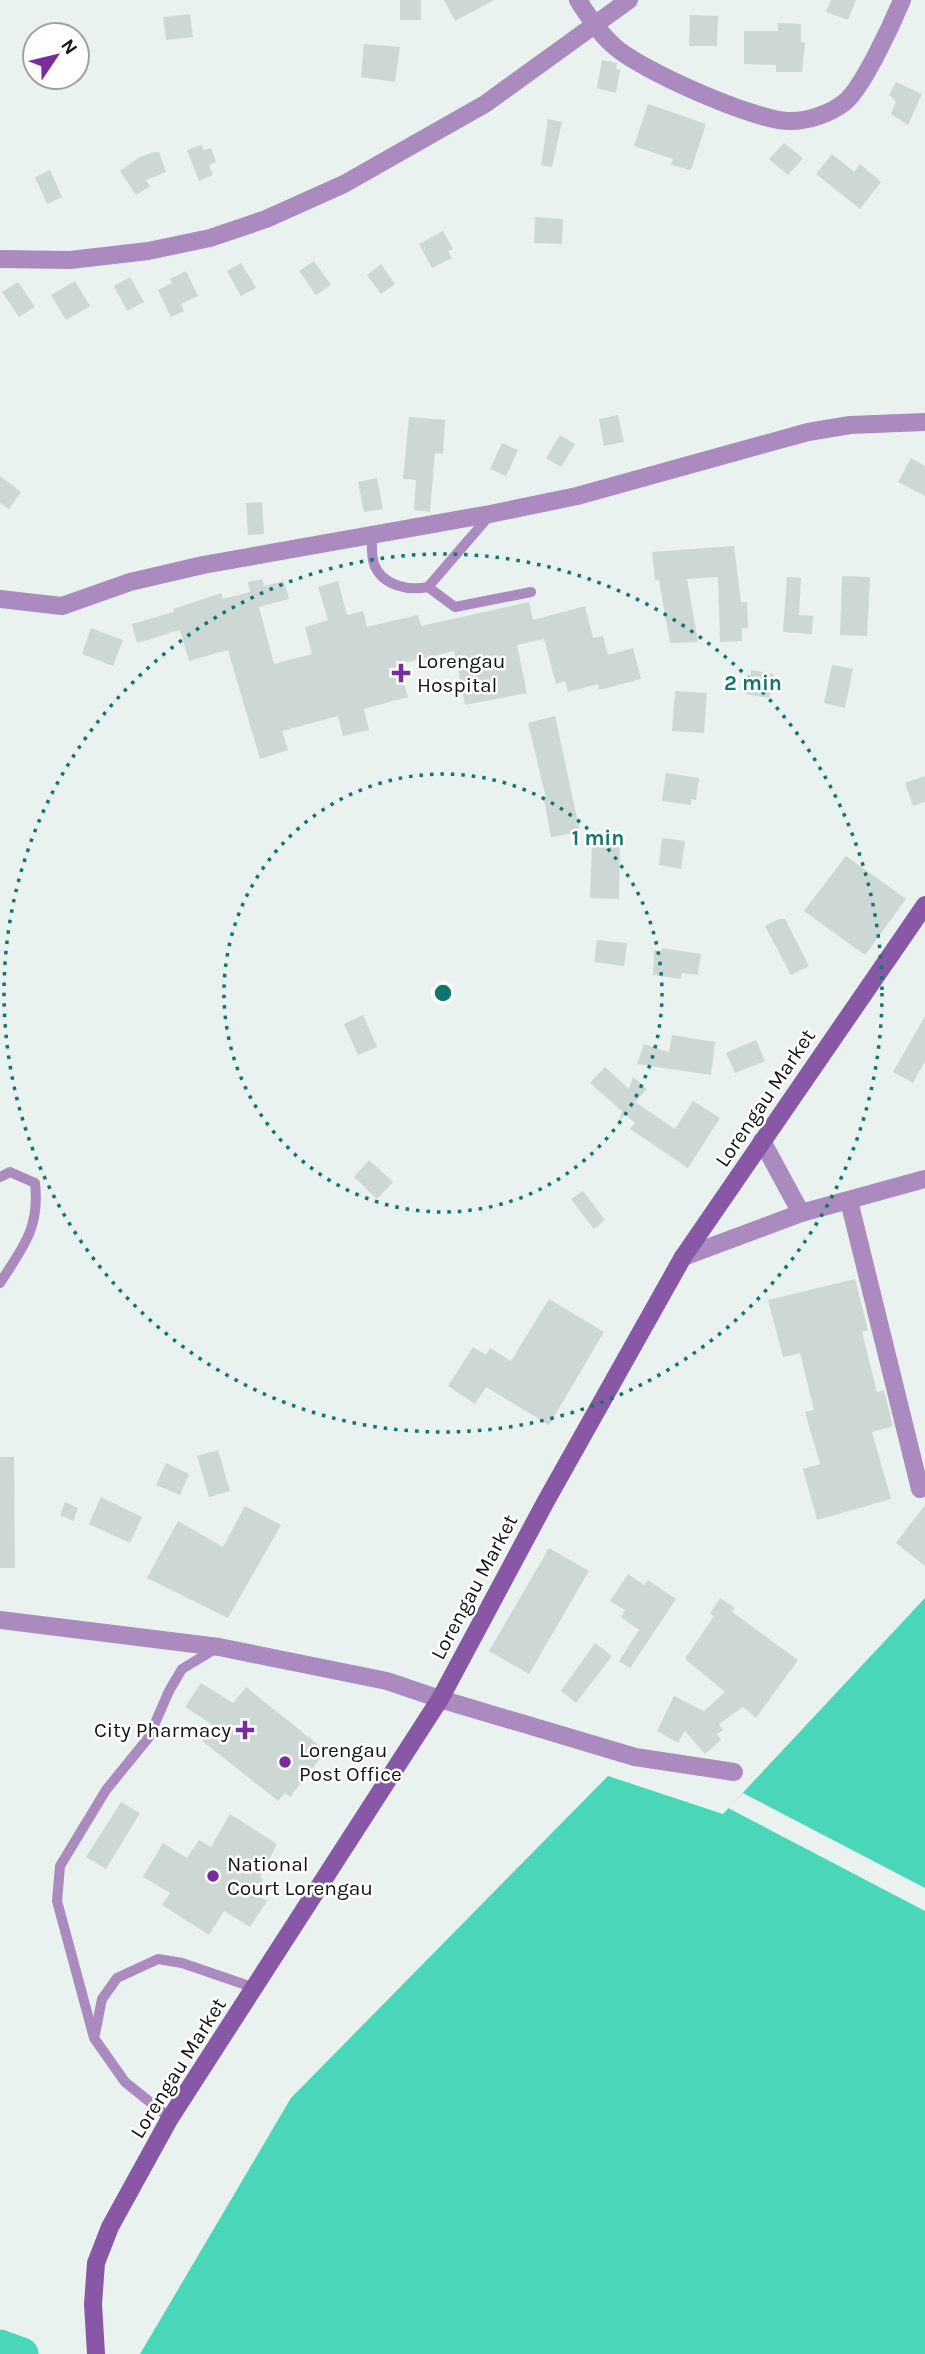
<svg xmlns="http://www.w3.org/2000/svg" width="925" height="2354" font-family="Karla,sans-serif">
<rect width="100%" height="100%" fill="#e9f2ef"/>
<!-- water -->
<polygon fill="#49d6b9" points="925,1598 925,2354 140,2354 291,2098 608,1776 723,1814"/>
<!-- pier -->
<polygon fill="#e9f2ef" points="743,1793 925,1888 925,1911 728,1808"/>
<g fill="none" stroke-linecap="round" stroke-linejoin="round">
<!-- river -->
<polyline stroke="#49d6b9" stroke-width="33" points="0,2346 22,2354"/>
</g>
<!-- building -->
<g fill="#cdd7d4">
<rect x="400" y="0" width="21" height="20"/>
<polygon points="444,0 494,0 455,21"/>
<polygon points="831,0 856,0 848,20 826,12"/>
<polygon points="190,14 193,37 166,40 163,17"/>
<polygon points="690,15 718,16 717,46 689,46"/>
<polygon points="778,23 801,24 801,42 805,43 802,72 776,72 776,65 744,64 744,31 778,31"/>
<polygon points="364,44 400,47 395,82 361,77"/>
<polygon points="602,60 617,63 616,68 620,70 616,93 597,88"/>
<polygon points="896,82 922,94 908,125 891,114 896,101 889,95"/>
<polygon points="648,104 706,124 691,170 671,165 673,159 634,146"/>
<polygon points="548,119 562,122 552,167 541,165"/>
<polygon points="784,143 803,158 788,175 769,159"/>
<polygon points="201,145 204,150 211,148 216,162 209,165 213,175 199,181 187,150"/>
<polygon points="153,152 159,152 166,172 146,180 150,186 136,195 120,171 138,158"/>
<polygon points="832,154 854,172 860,164 881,182 860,209 816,174"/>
<polygon points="50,170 62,197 47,204 35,177"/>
<polygon points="535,217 563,219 562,244 534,243"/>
<polygon points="443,231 453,249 448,251 452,258 432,268 419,244"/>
<polygon points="314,261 331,285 316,295 299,271"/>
<polygon points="241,263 256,288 241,296 227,271"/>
<polygon points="381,264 395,284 381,294 367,275"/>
<polygon points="186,271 198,296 181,304 184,311 171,317 158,290 172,283 170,279"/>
<polygon points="130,277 144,302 127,311 114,286"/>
<polygon points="75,281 90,306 66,320 51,295"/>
<polygon points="18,282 35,307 19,317 2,292"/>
<polygon points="618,415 624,442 604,446 599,419"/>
<polygon points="409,417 445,420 443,454 435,453 430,512 414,510 416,480 403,479"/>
<polygon points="560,435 575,444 561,467 546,458"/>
<polygon points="502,443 518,450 506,476 490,469"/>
<polygon points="911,458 925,466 925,496 898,482"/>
<polygon points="0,476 21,492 9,509 0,503"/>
<polygon points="377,478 383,509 364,512 358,482"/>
<polygon points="262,502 264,534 248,535 246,503"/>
<polygon points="734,546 741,602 747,602 748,628 742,628 742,641 720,642 718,577 687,579 698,642 670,643 659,580 655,580 652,552"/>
<polygon points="842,576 870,577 867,636 840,635"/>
<polygon points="787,577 801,578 799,615 813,616 812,634 783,632"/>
<polygon points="262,579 264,586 284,581 289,599 259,607 274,664 312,654 305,627 328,620 318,587 338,581 347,615 363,611 367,627 418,615 421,626 529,602 533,620 585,606 593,638 603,636 608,655 633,648 641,679 599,690 598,684 568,692 565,681 556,684 544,639 517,645 527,693 465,705 454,651 399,664 408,697 364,709 369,730 343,736 338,716 282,731 288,750 260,759 228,650 189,661 180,630 137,643 132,624 174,612 173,609 221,593 223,599 250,592 248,582"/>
<polygon points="91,628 123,640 113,666 82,654"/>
<polygon points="832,665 853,669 845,708 824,703"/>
<polygon points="751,670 774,674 769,698 746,694"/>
<polygon points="675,691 707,693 704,733 672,731"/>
<polygon points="555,716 580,832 551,837 544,799 546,798 528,723"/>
<polygon points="666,773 699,778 696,800 691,799 691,805 662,801"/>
<polygon points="925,776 925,802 913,806 905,783"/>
<polygon points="662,838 685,841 681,869 659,865"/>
<polygon points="592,842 620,843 619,899 590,898"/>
<polygon points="846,856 906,899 865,955 804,911"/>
<polygon points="779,919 785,919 809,966 791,975 765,926"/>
<polygon points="597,940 627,943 624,966 594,962"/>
<polygon points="662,948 701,954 698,975 682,973 681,979 653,975 654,950 661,952"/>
<polygon points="363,1015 377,1047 358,1055 344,1024"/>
<polygon points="925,1016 925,1061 913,1083 893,1072"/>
<polygon points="672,1035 715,1042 711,1075 637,1064 644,1044 669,1052"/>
<polygon points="756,1040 765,1061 735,1073 726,1053"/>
<polygon points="605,1067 629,1089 633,1077 647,1089 635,1102 675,1129 693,1101 720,1118 688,1168 630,1129 635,1123 625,1114 619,1121 622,1111 590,1083"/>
<polygon points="369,1160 393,1182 377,1199 354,1177"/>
<polygon points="583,1191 605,1220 594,1229 571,1199"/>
<polygon points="855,1279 868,1330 862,1332 877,1392 884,1390 893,1426 872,1432 891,1499 817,1520 803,1469 820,1464 805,1412 814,1410 800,1353 783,1357 768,1300"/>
<polygon points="549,1299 604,1332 549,1425 486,1387 475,1404 448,1386 473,1347 486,1355 490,1348 511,1361"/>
<polygon points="218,1450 230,1491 209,1497 197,1456"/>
<polygon points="0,1457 14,1457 15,1568 0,1568"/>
<polygon points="166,1463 189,1474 180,1495 156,1485"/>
<polygon points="101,1497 142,1517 130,1543 89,1524"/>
<polygon points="65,1502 78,1508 73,1521 60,1515"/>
<polygon points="925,1505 925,1566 896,1543"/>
<polygon points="245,1506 281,1525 228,1618 147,1578 178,1521 223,1547"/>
<polygon points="549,1548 589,1571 529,1674 489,1651"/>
<polygon points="628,1574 644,1585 648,1580 676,1599 630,1668 619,1661 639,1630 621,1617 625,1610 610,1601"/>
<polygon points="720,1598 735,1608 732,1612 798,1660 756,1718 743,1707 719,1724 723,1730 717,1734 721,1740 705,1754 685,1731 678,1743 657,1731 674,1696 704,1711 725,1692 685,1659 714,1616 710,1614"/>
<polygon points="595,1643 612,1656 576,1703 561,1691"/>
<polygon points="201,1683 233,1703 246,1687 326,1751 290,1797 285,1793 278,1801 202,1741 214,1726 185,1707"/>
<polygon points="121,1802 140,1813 106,1869 86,1857"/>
<polygon points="230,1814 277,1844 260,1877 263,1879 255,1894 267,1901 250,1927 224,1911 209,1935 162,1905 170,1893 143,1877 163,1843 187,1858 199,1840 211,1847"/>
</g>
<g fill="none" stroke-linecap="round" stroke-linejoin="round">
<!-- lane -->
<g stroke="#aa8abf" stroke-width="10">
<path d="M372 535C372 544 371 555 374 564 382 586 409 591 428 587L490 515"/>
<polyline points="428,587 455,607 531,592"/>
<path d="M0 1177 10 1172 35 1183C40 1228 23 1247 0 1283"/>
<polyline points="95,2034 102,1999 117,1978 158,1959 182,1963 255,1988"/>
<polyline points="170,2118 125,2082 94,2038 57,1901 60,1866 106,1790 149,1737 169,1691 182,1669 215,1649"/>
</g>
<!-- street -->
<g stroke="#aa8abf" stroke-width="18">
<path d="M578 0C588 16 599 33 614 46 640 70 755 121 790 121 808 121 830 114 845 102 863 87 892 24 902 0"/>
<polyline points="0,259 70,260 148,251 210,238 266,219 344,184 485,104 629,0"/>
<polyline points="0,599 62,606 130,582 203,565 490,514 577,496 808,432 850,425 925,422"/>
<polyline points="762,1141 801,1213"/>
<polyline points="849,1201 920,1489"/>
<polyline points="683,1257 801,1213 925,1179"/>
<polyline points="0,1620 219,1647 387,1681 440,1699 635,1757 734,1772"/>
</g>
<!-- secondary -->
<polyline stroke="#8857a5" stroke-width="18" points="96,2354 93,2304 96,2263 110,2227 170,2118 440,1699 546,1501 683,1257 925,905"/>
</g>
<!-- distance rings -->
<g fill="none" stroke="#0f766e" stroke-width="3.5" stroke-dasharray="3.5 7">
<circle cx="443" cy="993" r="219"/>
<circle cx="443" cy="993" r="439"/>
</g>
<!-- markers -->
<g fill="#782c9e" stroke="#fff" stroke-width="2.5">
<path d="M397.5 662.5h7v7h7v7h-7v7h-7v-7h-7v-7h7z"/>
<path d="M241.5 1719.5h7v7h7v7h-7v7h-7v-7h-7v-7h7z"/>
<circle cx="285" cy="1762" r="7"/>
<circle cx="213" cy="1876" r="7"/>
</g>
<g text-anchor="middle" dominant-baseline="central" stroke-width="5" stroke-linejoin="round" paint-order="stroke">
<!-- poi labels -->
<g font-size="21" fill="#121514" stroke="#fff" text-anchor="start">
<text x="417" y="661">Lorengau<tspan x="417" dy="24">Hospital</tspan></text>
<text x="231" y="1730" text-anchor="end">City Pharmacy</text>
<text x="299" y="1750">Lorengau<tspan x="299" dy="24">Post Office</tspan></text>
<text x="227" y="1864">National<tspan x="227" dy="24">Court Lorengau</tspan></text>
</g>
<!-- street labels -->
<g font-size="21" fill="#121514" stroke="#fff">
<text transform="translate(765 1098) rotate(-56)">Lorengau Market</text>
<text transform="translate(474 1587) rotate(-62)">Lorengau Market</text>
<text transform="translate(178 2068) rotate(-58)">Lorengau Market</text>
</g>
</g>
<circle cx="443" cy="993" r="10" fill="#0f766e" stroke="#fff" stroke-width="3.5"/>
<g font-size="21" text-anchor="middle" font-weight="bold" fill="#0f766e" stroke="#fff" stroke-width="5" stroke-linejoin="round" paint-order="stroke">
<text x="753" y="690">2 min</text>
<text x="598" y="845">1 min</text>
</g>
<!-- north arrow -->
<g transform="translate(56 56) rotate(55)"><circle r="33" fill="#ffffff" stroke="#a0a1a1" stroke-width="2"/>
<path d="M0-5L12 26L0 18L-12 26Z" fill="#782c9e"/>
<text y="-10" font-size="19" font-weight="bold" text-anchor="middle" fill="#121514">N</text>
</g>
</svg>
